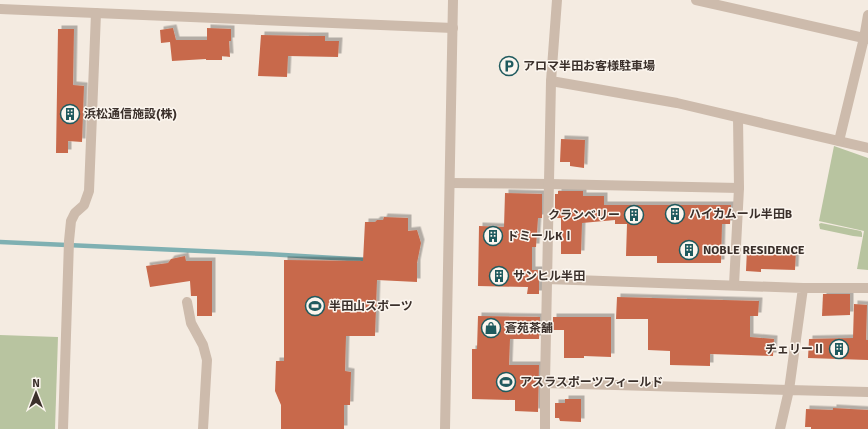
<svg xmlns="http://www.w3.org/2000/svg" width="868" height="429" font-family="Signika,'Noto Sans JP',sans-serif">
<defs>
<filter id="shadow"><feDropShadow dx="3.5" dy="-3.5" stdDeviation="0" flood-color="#0004"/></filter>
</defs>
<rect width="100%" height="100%" fill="#f4ebe1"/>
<!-- green -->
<g fill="#b8c4a0">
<polygon points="834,146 868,158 868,270 857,269 864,231 819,221"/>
<polygon points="821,223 861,231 862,233 862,237 853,236 820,229 819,224"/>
<polygon points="0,335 58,337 55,429 0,429"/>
</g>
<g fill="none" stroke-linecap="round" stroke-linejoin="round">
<!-- stream -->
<polyline stroke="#7fb0b2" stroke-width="4.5" points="0,242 267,254 369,260"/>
</g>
<!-- building -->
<g fill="#c8694b" filter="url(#shadow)">
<polygon points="173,28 176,40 207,40 207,28 231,29 231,41 229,41 230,57 222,56 222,60 206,60 206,59 172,61 170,42 161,43 160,30"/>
<polygon points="58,29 74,29 73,85 84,86 82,142 68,141 68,153 56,153"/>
<polygon points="261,35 310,36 325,36 325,41 339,41 338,57 288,56 287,77 258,76"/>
<polygon points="561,139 585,140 584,168 570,166 570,162 560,162"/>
<polygon points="558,191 583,191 583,196 604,196 604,205 731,205 730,224 722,224 721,263 657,263 657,256 626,256 627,224 615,224 615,220 582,223 581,254 561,254 561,218 555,218 555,194 558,194"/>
<polygon points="505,193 542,194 542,218 538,218 536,247 532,247 532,270 539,270 539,294 527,294 528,287 478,286 479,226 504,227"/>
<polygon points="384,217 408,218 408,231 417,230 421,243 417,263 417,282 377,280 375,336 346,336 345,371 351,372 350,405 344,405 344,429 281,429 281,405 275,391 276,361 284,361 284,260 363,261 365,222 375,222 377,220 383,220"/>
<polygon points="747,249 796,250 795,270 761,269 761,272 746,271"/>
<polygon points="185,256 186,261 212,261 212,316 197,316 197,296 191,296 190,281 150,287 146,266 168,263 171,259"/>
<polygon points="823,294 850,294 850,315 822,316"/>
<polygon points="617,297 759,301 758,316 750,316 750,337 774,339 773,356 710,354 710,366 670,365 670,351 648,350 648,319 616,319"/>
<polygon points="854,304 867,305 866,340 868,340 868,360 808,358 809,339 853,338"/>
<polygon points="478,316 540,317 539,339 510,339 509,365 539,365 538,412 515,411 515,400 472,399 472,349 477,349"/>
<polygon points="553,317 611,317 611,357 584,356 584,358 564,358 564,330 553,330"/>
<polygon points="565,399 581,399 581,422 560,421 559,418 555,418 555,403 565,403"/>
<polygon points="833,408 868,410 868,429 811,429 811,427 805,427 806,409 833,410"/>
</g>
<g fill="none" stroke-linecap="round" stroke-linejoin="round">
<!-- minor -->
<g stroke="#cdbbac" stroke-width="10">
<polyline points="696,0 868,39"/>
<polyline points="0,9 453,28"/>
<polyline points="551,81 677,103 868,148"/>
<polyline points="839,141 864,38 868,15"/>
<polyline points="450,183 549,184 739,188"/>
<polyline points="547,279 803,288 789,390 545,383 551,81 557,0"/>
<polyline points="734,285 739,188 738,118"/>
<polyline points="803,288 868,288"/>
<polyline points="187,302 191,323 203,345 207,360 203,429"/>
<polyline points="545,383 545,429"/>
<polyline points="63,429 69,241 71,221 75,213 84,205 89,191 96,13"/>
<polyline points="445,429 453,0"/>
<polyline points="780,429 789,390 868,392"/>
</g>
</g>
<!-- icons -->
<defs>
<g id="parking-ring" transform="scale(1)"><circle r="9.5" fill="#fbf5ee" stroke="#1f5a5e" stroke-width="1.5"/><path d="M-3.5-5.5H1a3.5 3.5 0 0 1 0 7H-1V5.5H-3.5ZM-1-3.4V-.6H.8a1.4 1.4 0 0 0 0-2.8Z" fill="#1f5a5e"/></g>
<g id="building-ring" transform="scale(1)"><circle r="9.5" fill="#fbf5ee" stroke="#1f5a5e" stroke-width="1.5"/><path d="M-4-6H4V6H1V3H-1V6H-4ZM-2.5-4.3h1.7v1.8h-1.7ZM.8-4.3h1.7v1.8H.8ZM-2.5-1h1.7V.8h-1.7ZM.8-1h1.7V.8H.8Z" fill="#1f5a5e"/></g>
<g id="stadium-ring" transform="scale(1)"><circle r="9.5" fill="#fbf5ee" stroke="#1f5a5e" stroke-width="1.5"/><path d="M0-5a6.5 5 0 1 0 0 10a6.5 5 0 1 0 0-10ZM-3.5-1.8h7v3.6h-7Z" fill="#1f5a5e"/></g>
<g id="shop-ring" transform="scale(1)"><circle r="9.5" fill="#fbf5ee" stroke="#1f5a5e" stroke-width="1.5"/><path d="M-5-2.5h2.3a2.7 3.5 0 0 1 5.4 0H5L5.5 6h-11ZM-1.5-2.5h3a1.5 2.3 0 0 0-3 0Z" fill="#1f5a5e"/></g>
</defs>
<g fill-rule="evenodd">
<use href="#parking-ring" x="509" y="66"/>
<use href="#building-ring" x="70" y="114"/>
<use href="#building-ring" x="675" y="214"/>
<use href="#building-ring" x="634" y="215"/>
<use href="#building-ring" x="493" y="236"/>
<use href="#building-ring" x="689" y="250"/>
<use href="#building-ring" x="499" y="276"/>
<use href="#stadium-ring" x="315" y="306"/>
<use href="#shop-ring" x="491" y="328"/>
<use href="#building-ring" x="839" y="349"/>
<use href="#stadium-ring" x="506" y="382"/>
</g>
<g text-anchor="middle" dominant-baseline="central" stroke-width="3" stroke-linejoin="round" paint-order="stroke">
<!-- poi labels -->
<g font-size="12" font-weight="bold" fill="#3b302b" stroke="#fbf5ee" text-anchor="start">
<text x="523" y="66">アロマ半田お客様駐車場</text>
<text x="84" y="114">浜松通信施設(株)</text>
<text x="689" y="214">ハイカムール半田B</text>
<text x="620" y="215" text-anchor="end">クランベリー</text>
<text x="507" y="236">ドミールKⅠ</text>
<text x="703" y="250">NOBLE RESIDENCE</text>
<text x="513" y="276">サンヒル半田</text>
<text x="329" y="306">半田山スポーツ</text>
<text x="505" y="328">蒼苑茶舗</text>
<text x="825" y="349" text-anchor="end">チェリーⅡ</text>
<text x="520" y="382">アスラスポーツフィールド</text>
</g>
</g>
<!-- north arrow -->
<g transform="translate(36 393)" stroke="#fbf5ee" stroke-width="3" paint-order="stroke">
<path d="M0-3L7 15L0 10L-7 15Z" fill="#3b302b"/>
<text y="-6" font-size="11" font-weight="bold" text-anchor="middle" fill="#3b302b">N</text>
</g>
</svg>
